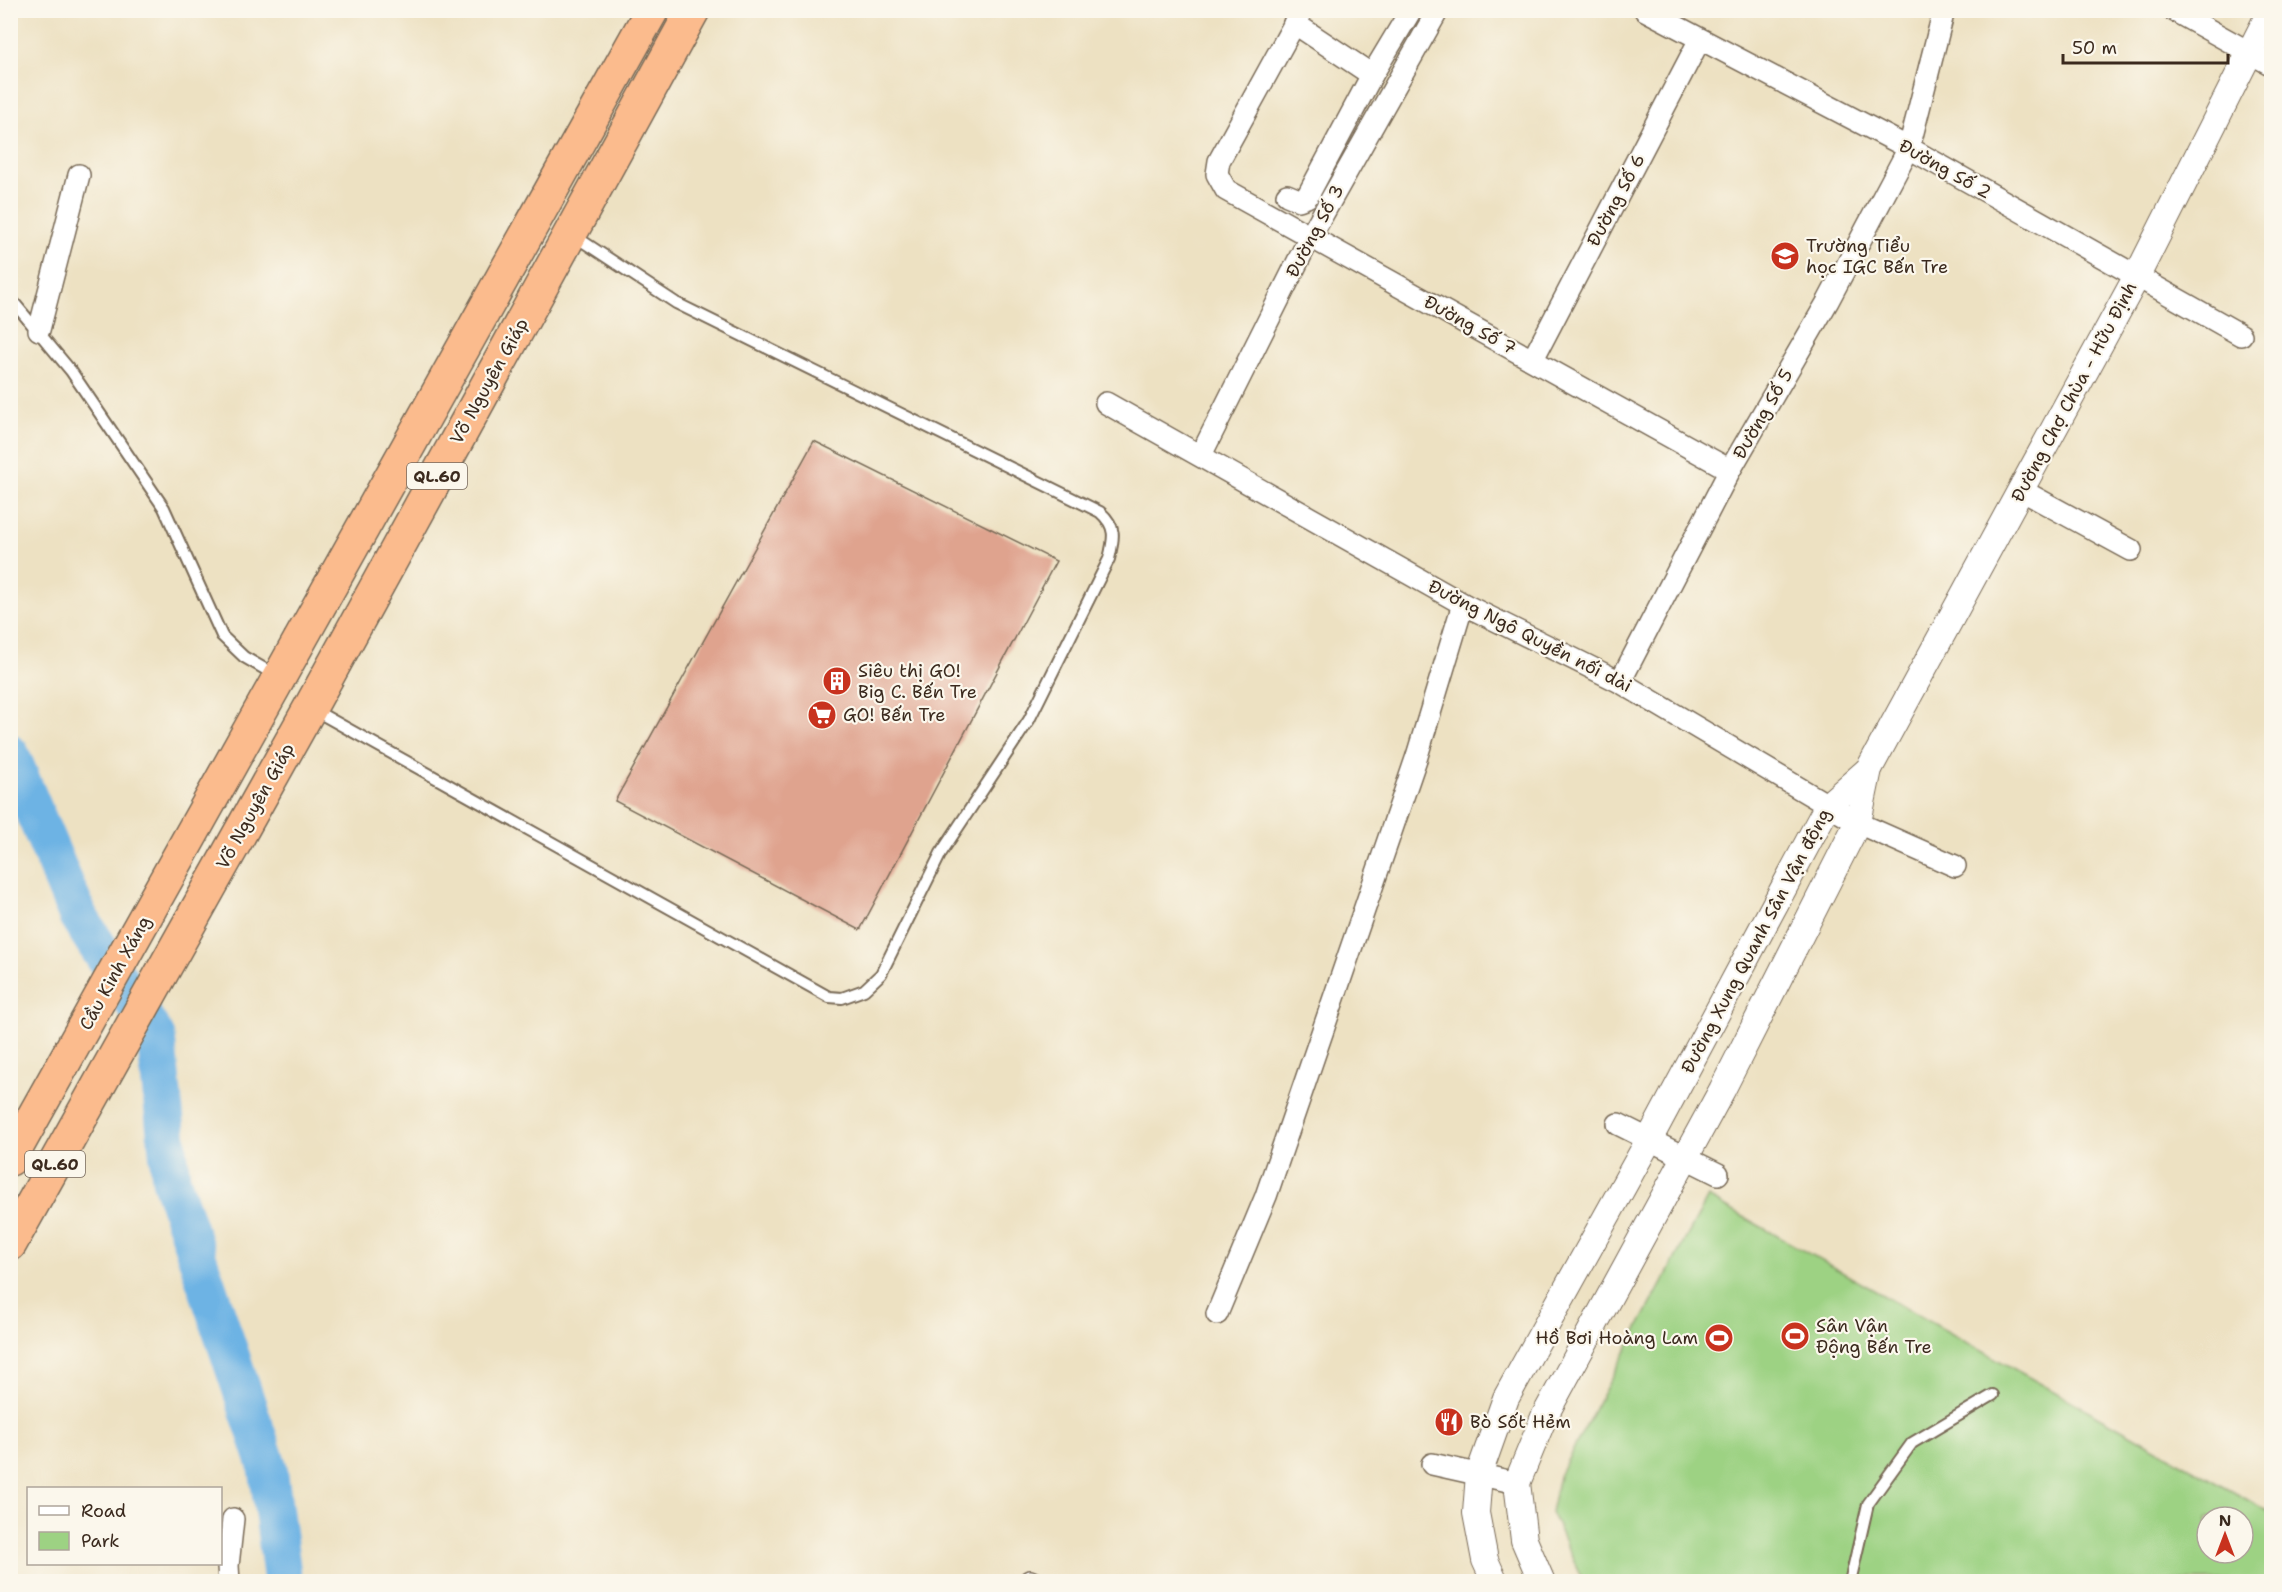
<svg xmlns="http://www.w3.org/2000/svg" width="2282" height="1592" font-family="'Shantell Sans',sans-serif">
<rect width="100%" height="100%" fill="#fbf7ec"/>
<filter id="ink" filterUnits="userSpaceOnUse"><feTurbulence type="fractalNoise" baseFrequency=".0167" numOctaves="2"/><feDisplacementMap in="SourceGraphic" scale="12" xChannelSelector="R" yChannelSelector="G"/><feConvolveMatrix kernelMatrix="1 2 1 2 8 2 1 2 1" color-interpolation-filters="sRGB"/></filter>
<filter id="wash" filterUnits="userSpaceOnUse"><feTurbulence type="fractalNoise" baseFrequency=".008" numOctaves="4" result="noise"/><feDisplacementMap in="SourceGraphic" scale="24" xChannelSelector="R" yChannelSelector="G"/><feGaussianBlur stdDeviation="1.35" result="paint"/><feColorMatrix in="noise" values="0 0 0 0 0 0 0 0 0 0 0 0 0 0 0 0 0 1.4 0 .05"/><feComposite in="paint" operator="in"/></filter>
<g filter="url(#wash)">
<rect width="100%" height="100%" fill="#ede1c2"/>
<!-- green -->
<path fill="#9dd283" stroke="#6c7e50" stroke-width="1.5" fill-rule="evenodd" d="M1708 1197 2271 1513V1581H1583L1551 1512 1559 1476ZM2207 1517H2243V1553H2207Z"/>
<g fill="none" stroke-linecap="round" stroke-linejoin="round">
<!-- river -->
<polyline stroke="#6db3e4" stroke-width="39" points="10,754 78,916 156,1037 171,1179 268,1468 283,1582"/>
</g>
<g id="blocks">
<!-- building -->
<polygon fill="#dfa38e" points="814,441 1056,561 860,930 615,801"/>
</g>
</g>
<g filter="url(#ink)">
<use href="#blocks" fill-opacity="0" stroke="#796a57" stroke-width="1.5"/>
<g fill="none" stroke-linecap="round" stroke-linejoin="round">
<!-- service casing -->
<g stroke="#796a57" stroke-width="14">
<g id="service">
<polyline points="10,298 71,371 164,508 222,636 244,657 277,676"/>
<path d="M314 710 829 997 842 998 864 990 881 974 941 853 1029 720 1109 559C1114 538 1117 527 1100 512L676 303 573 235"/>
<polyline points="1850,1582 1868,1504 1912,1443 1993,1395"/>
</g>
</g>
<!-- minor casing -->
<g stroke="#796a57" stroke-width="24">
<g id="minor">
<polyline points="1302,10 1219,161 1217,174 1226,190 1730,470"/>
<polyline points="1645,10 1909,148 2241,335"/>
<polyline points="2173,10 2272,65"/>
<polyline points="1294,23 1372,75 1411,10"/>
<polyline points="1287,195 1299,200 1307,197 1372,75"/>
<polyline points="39,330 79,175"/>
<polyline points="1533,359 1699,41"/>
<polyline points="1106,403 1463,604 1620,682 1858,823 1955,866"/>
<polyline points="1201,455 1310,237 1438,10"/>
<polyline points="2021,490 2131,550"/>
<polyline points="1620,682 1730,470 1828,301 1909,148 1944,10"/>
<polyline points="1618,1124 1718,1174"/>
<polyline points="1217,1314 1266,1196 1417,756 1463,604"/>
<polyline points="1432,1464 1517,1483"/>
<polyline points="1030,1581 1032,1582"/>
<polyline points="229,1582 228,1566 233,1519"/>
</g>
</g>
<!-- tertiary casing -->
<g stroke="#796a57" stroke-width="28">
<g id="tertiary">
<polyline points="1495,1582 1485,1560 1476,1513 1479,1474 1506,1398 1649,1140 1828,805 1869,769"/>
<polyline points="1542,1582 1524,1540 1517,1483 1544,1417 1722,1090 1858,822 1869,769 2137,276 2271,10"/>
</g>
</g>
<!-- trunk casing -->
<g stroke="#796a57" stroke-width="36">
<g id="trunk">
<polyline points="10,1159 652,10"/>
<polyline points="10,1244 310,708 693,10"/>
</g>
</g>
<!-- service -->
<use href="#service" stroke="#fff" stroke-width="10"/>
<!-- minor -->
<use href="#minor" stroke="#fff" stroke-width="21"/>
<!-- tertiary -->
<use href="#tertiary" stroke="#fff" stroke-width="26"/>
<!-- trunk -->
<use href="#trunk" stroke="#fbbb8d" stroke-width="33"/>
</g>
</g>
<!-- icons -->
<defs>
<g id="school-disc" transform="scale(1.5)"><circle r="9.5" fill="#c8321e" stroke="#fbf7ec"/><path d="M0-5L7-2L0 1L-7-2ZM-4 1L0 2.5L4 1V4Q0 6-4 4Z" fill="#fff"/></g>
<g id="building-disc" transform="scale(1.5)"><circle r="9.5" fill="#c8321e" stroke="#fbf7ec"/><path d="M-4-6H4V6H1V3H-1V6H-4ZM-2.5-4.3h1.7v1.8h-1.7ZM.8-4.3h1.7v1.8H.8ZM-2.5-1h1.7V.8h-1.7ZM.8-1h1.7V.8H.8Z" fill="#fff"/></g>
<g id="supermarket-disc" transform="scale(1.5)"><circle r="9.5" fill="#c8321e" stroke="#fbf7ec"/><path d="M-6-5.5h2.5l.6 2H6L4.5 2H-2.5L-4.4-4H-6ZM-1.5 3.2a1.3 1.3 0 1 0 .1 0ZM3 3.2a1.3 1.3 0 1 0 .1 0Z" fill="#fff"/></g>
<g id="stadium-disc" transform="scale(1.5)"><circle r="9.5" fill="#c8321e" stroke="#fbf7ec"/><path d="M0-5a6.5 5 0 1 0 0 10a6.5 5 0 1 0 0-10ZM-3.5-1.8h7v3.6h-7Z" fill="#fff"/></g>
<g id="restaurant-disc" transform="scale(1.5)"><circle r="9.5" fill="#c8321e" stroke="#fbf7ec"/><path d="M-5-6h1v4h1v-4h1v4h1v-4h1v5L-1.5 .5V6h-2V.5L-5-1ZM5-6V6H3V1.5H1.5Q1.5-4 5-6Z" fill="#fff"/></g>
</defs>
<g fill-rule="evenodd">
<use href="#school-disc" x="1785" y="256"/>
<use href="#building-disc" x="837" y="681"/>
<use href="#supermarket-disc" x="822" y="715"/>
<use href="#stadium-disc" x="1795" y="1336"/>
<use href="#stadium-disc" x="1719" y="1338"/>
<use href="#restaurant-disc" x="1449" y="1422"/>
</g>
<g text-anchor="middle" dominant-baseline="central" stroke-width="4.5" stroke-linejoin="round" paint-order="stroke">
<!-- shield labels -->
<g fill="#fbf7ec" stroke="#75685c" stroke-width="1.5">
<rect x="407" y="463" width="60" height="26" rx="4.5"/>
<rect x="25" y="1151" width="60" height="26" rx="4.5"/>
</g>
<g font-size="16" font-weight="bold" fill="#3b2a1e">
<text x="437" y="476">QL.60</text>
<text x="55" y="1164">QL.60</text>
</g>
<!-- street labels -->
<g font-size="18" fill="#3b2a1e" stroke="#fbf7ec">
<text transform="translate(1945 169) rotate(29)">Đường Số 2</text>
<text transform="translate(1616 200) rotate(-62)">Đường Số 6</text>
<text transform="translate(1315 231) rotate(-62)">Đường Số 3</text>
<text transform="translate(1470 325) rotate(29)">Đường Số 7</text>
<text transform="translate(489 381) rotate(-61)">Võ Nguyên Giáp</text>
<text transform="translate(2074 392) rotate(-62)">Đường Chợ Chùa - Hữu Định</text>
<text transform="translate(1763 414) rotate(-60)">Đường Số 5</text>
<text transform="translate(1530 636) rotate(27)">Đường Ngô Quyền nối dài</text>
<text transform="translate(255 806) rotate(-61)">Võ Nguyên Giáp</text>
<text transform="translate(1756 941) rotate(-62)">Đường Xung Quanh Sân Vận động</text>
<text transform="translate(115 973) rotate(-61)">Cầu Kinh Xáng</text>
</g>
<!-- poi labels -->
<g font-size="18" fill="#3b2a1e" stroke="#fbf7ec" text-anchor="start">
<text x="1806" y="246">Trường Tiểu<tspan x="1806" dy="21">học IGC Bến Tre</tspan></text>
<text x="858" y="671">Siêu thị GO!<tspan x="858" dy="21">Big C. Bến Tre</tspan></text>
<text x="843" y="715">GO! Bến Tre</text>
<text x="1816" y="1326">Sân Vận<tspan x="1816" dy="21">Động Bến Tre</tspan></text>
<text x="1698" y="1338" text-anchor="end">Hồ Bơi Hoàng Lam</text>
<text x="1470" y="1422">Bò Sốt Hẻm</text>
</g>
</g>
<!-- margin -->
<rect width="2282" height="1592" fill="none" stroke="#fbf7ec" stroke-width="36"/>
<!-- legend -->
<rect x="27" y="1487" width="195" height="78" fill="#fbf7ec" stroke="#aea59a" stroke-width="1.5"/>
<rect x="39" y="1506" width="30" height="9" fill="#ffffff" stroke="#aea59a" stroke-width="1.5"/>
<text x="81" y="1517" font-size="18" fill="#3b2a1e">Road</text>
<rect x="39" y="1532" width="30" height="18" fill="#9dd283" stroke="#aea59a" stroke-width="1.5"/>
<text x="81" y="1547" font-size="18" fill="#3b2a1e">Park</text>
<!-- north arrow -->
<g transform="translate(2225 1535)"><circle r="28" fill="#fbf7ec" stroke="#aea59a" stroke-width="1.5"/>
<path d="M0-4.5L10 22L0 15L-10 22Z" fill="#c8321e"/>
<text y="-9" font-size="16" font-weight="bold" text-anchor="middle" fill="#3b2a1e">N</text>
</g>
<!-- scale -->
<path d="M2063 54v9h165v-9" fill="none" stroke="#3b2a1e" stroke-width="3"/>
<text x="2072" y="54" font-size="18" fill="#3b2a1e" stroke="#fbf7ec" stroke-width="4.5" paint-order="stroke">50 m</text>
</svg>
